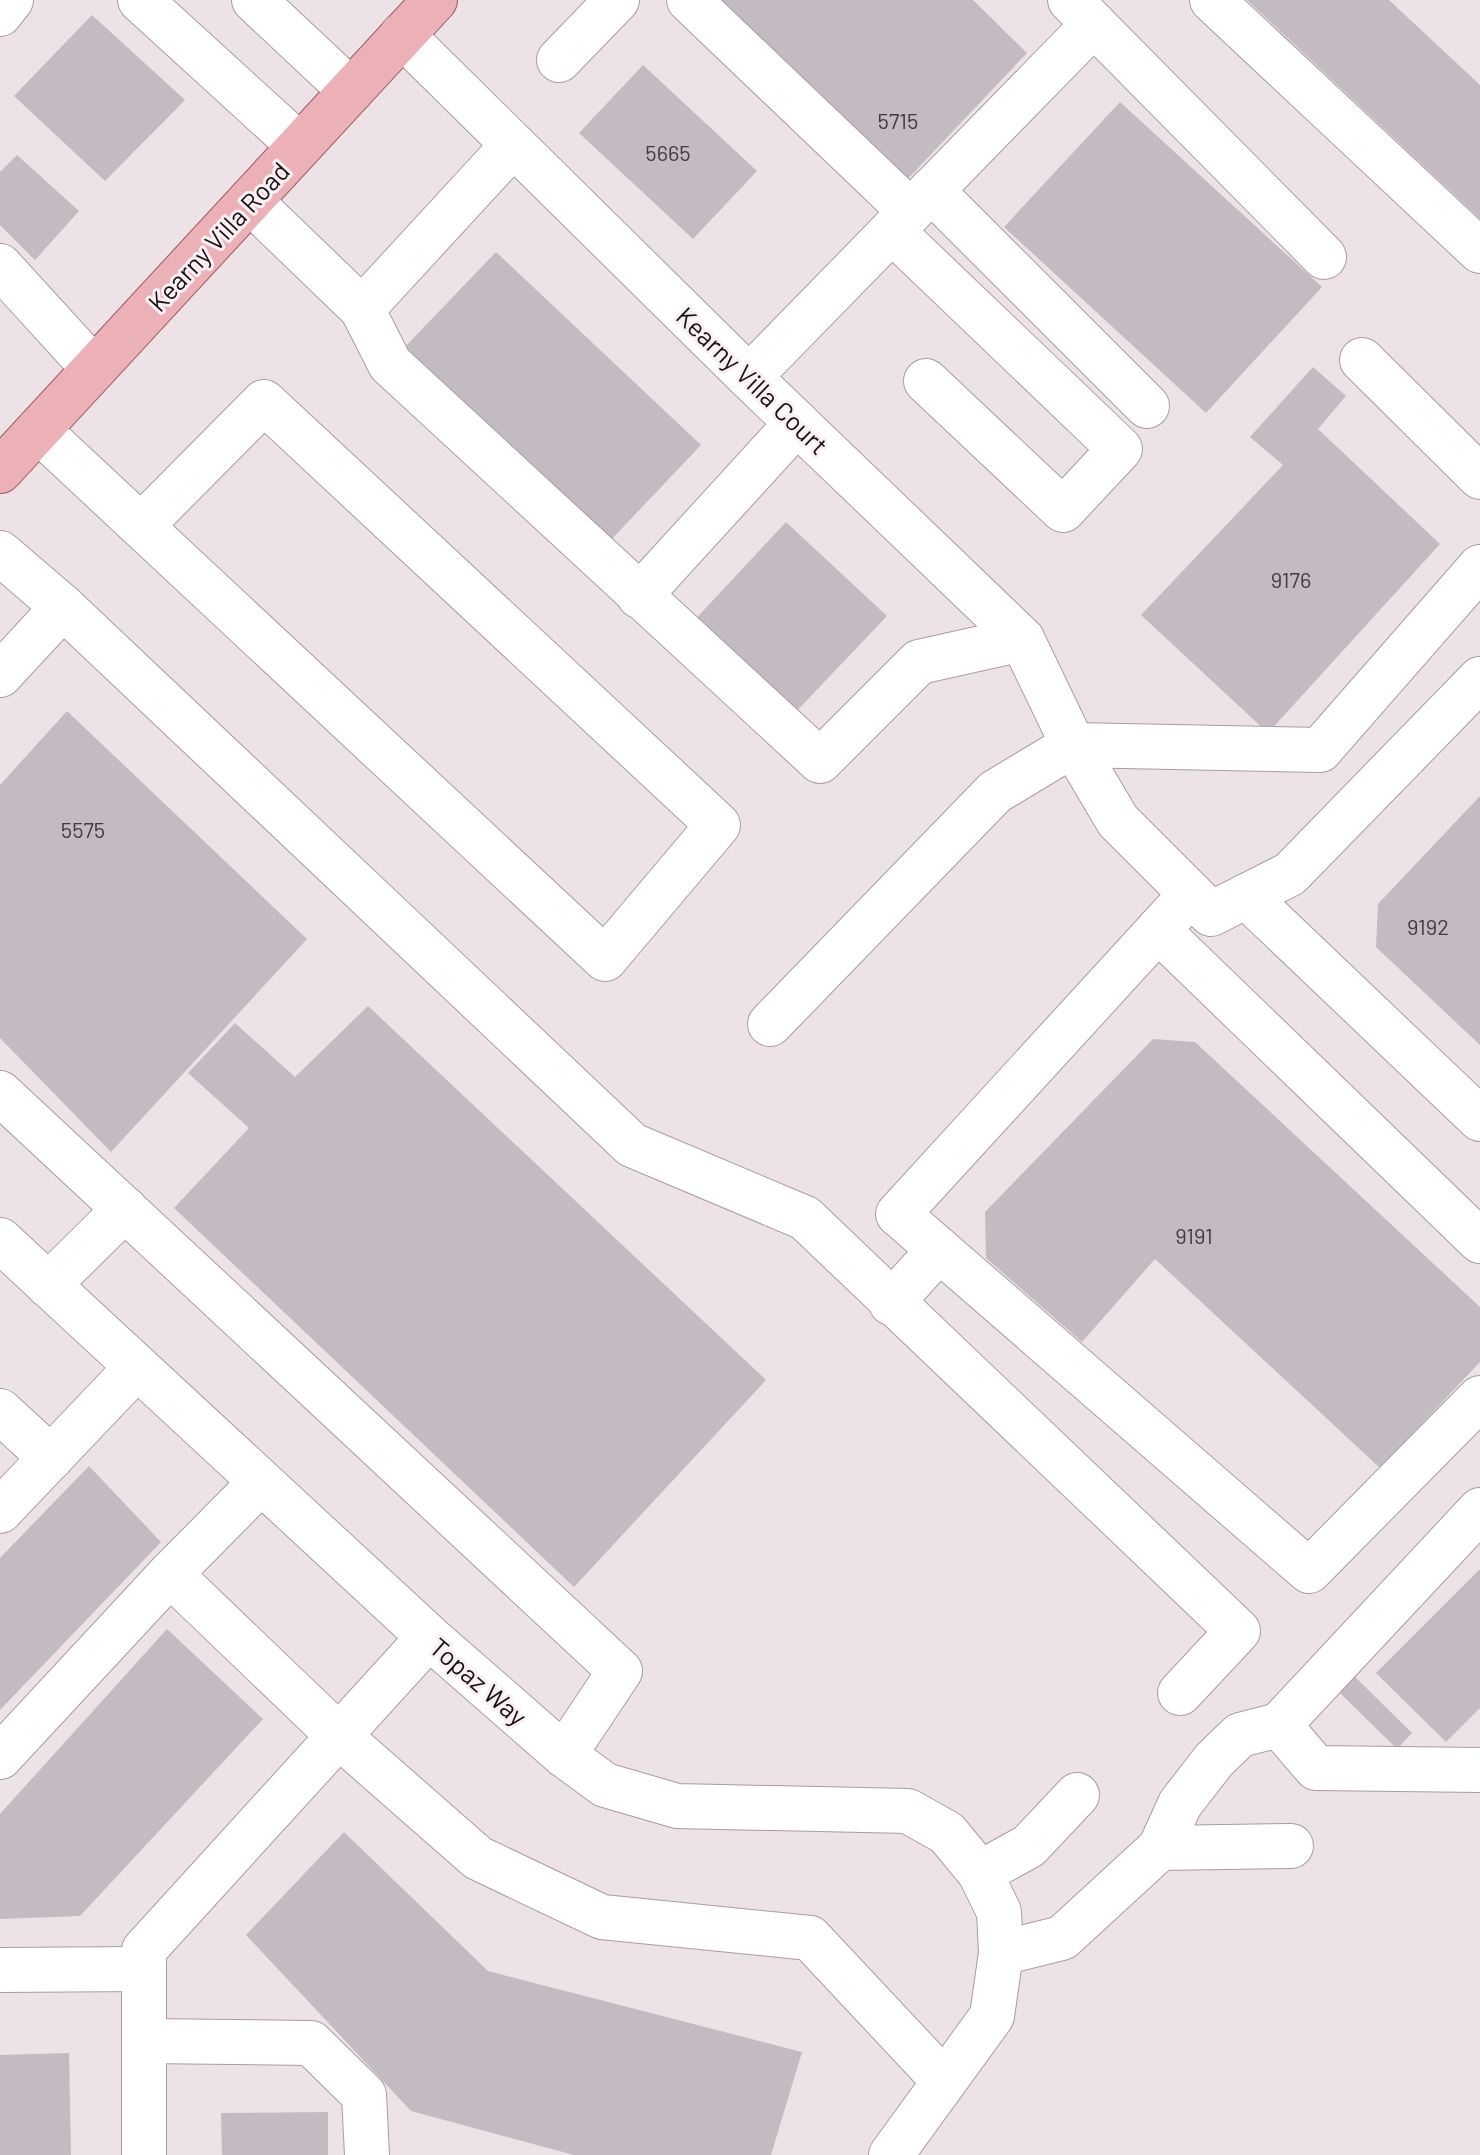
<svg xmlns="http://www.w3.org/2000/svg" width="1480" height="2155" font-family="Barlow,sans-serif">
<rect width="100%" height="100%" fill="#ede2e6"/>
<!-- building -->
<g fill="#c3bbc1">
<polygon points="705,0 973,0 1027,53 901,186"/>
<polygon points="1247,0 1389,0 1480,85 1480,219"/>
<polygon points="92,15 185,100 105,181 14,96"/>
<polygon points="643,65 757,171 693,239 579,133"/>
<polygon points="1120,102 1322,287 1206,413 1004,227"/>
<polygon points="17,155 79,211 35,260 0,225 0,172"/>
<polygon points="496,252 701,445 608,543 403,349"/>
<polygon points="1313,367 1346,396 1318,429 1440,544 1268,733 1141,615 1283,465 1250,437"/>
<polygon points="786,522 887,616 789,719 689,626"/>
<polygon points="67,711 307,939 111,1152 0,1038 0,785"/>
<polygon points="1480,796 1480,1045 1376,947 1378,904"/>
<polygon points="368,1006 766,1380 574,1587 174,1208 249,1128 188,1073 235,1023 295,1077"/>
<polygon points="1153,1039 1195,1042 1480,1307 1480,1362 1380,1468 1155,1259 1082,1342 986,1258 985,1212"/>
<polygon points="89,1466 161,1542 0,1710 0,1558"/>
<polygon points="1480,1569 1480,1708 1446,1742 1376,1673"/>
<polygon points="167,1629 263,1719 80,1916 0,1919 0,1814"/>
<polygon points="1352,1674 1412,1733 1397,1749 1336,1689"/>
<polygon points="344,1832 488,1971 802,2052 771,2155 574,2155 411,2111 246,1935"/>
<polygon points="69,2053 71,2155 0,2155 0,2055"/>
<polygon points="328,2112 328,2155 222,2155 221,2113"/>
</g>
<g fill="none" stroke-linecap="round" stroke-linejoin="round">
<!-- minor casing -->
<g stroke="#a89da1" stroke-width="46">
<g id="minor">
<polyline points="140,0 300,146"/>
<polyline points="254,0 351,91"/>
<polyline points="689,0 910,211"/>
<polyline points="1070,0 1324,257"/>
<polyline points="1212,0 1480,251"/>
<polyline points="0,14 11,0"/>
<polyline points="402,35 749,377 1022,639 1073,745 1118,821 1211,914 1290,874 1480,679"/>
<polyline points="559,60 617,0"/>
<polyline points="931,190 1147,406"/>
<polyline points="250,201 362,309 513,145"/>
<polyline points="892,231 1120,449 1063,510 926,381"/>
<polyline points="0,266 94,369"/>
<polyline points="362,309 390,364 820,761 919,662 1022,639"/>
<polyline points="1362,360 1480,477"/>
<polyline points="749,377 1094,24"/>
<polyline points="38,430 605,959 718,825 264,402 142,525"/>
<polyline points="0,553 63,607 632,1145 805,1218 1238,1631 1180,1693"/>
<polyline points="639,596 797,423"/>
<polyline points="0,675 63,607"/>
<polyline points="1191,894 898,1214 1309,1571 1480,1398"/>
<polyline points="1246,896 1480,1119"/>
<polyline points="1158,930 1480,1241"/>
<polyline points="770,1024 995,792 1073,745 1320,750 1480,567"/>
<polyline points="0,1093 620,1671 564,1755"/>
<polyline points="0,1240 429,1637 564,1755 605,1785 677,1806 908,1811 947,1833 980,1873 999,1912 1001,1953 992,2016 891,2155"/>
<polyline points="48,1285 125,1209"/>
<polyline points="891,1303 939,1250"/>
<polyline points="0,1411 51,1458"/>
<polyline points="1480,1510 1279,1725 1316,1768 1480,1770"/>
<polyline points="0,1511 137,1367"/>
<polyline points="170,1574 261,1482"/>
<polyline points="0,1757 170,1574 339,1736 478,1858 602,1917 810,1938 944,2081"/>
<polyline points="1160,1848 1291,1846"/>
<polyline points="980,1873 1029,1846 1077,1795"/>
<polyline points="1001,1953 1062,1938 1160,1848 1180,1804 1214,1760 1240,1735 1279,1725"/>
<polyline points="0,1970 144,1969"/>
<polyline points="144,2041 311,2043 364,2095 367,2155"/>
<polyline points="144,2155 144,1950 429,1637"/>
</g>
</g>
<!-- major casing -->
<g stroke="#99585d" stroke-width="46">
<polyline id="major" points="0,471 435,0"/>
</g>
<!-- minor -->
<use href="#minor" stroke="#fff" stroke-width="44"/>
<!-- major -->
<use href="#major" stroke="#ecb1b6" stroke-width="44"/>
</g>
<g text-anchor="middle" dominant-baseline="central" stroke-width="6" stroke-linejoin="round" paint-order="stroke">
<!-- number labels -->
<g font-size="22" fill="#413c3f">
<text x="898" y="120">5715</text>
<text x="668" y="152">5665</text>
<text x="1291" y="579">9176</text>
<text x="83" y="829">5575</text>
<text x="1428" y="926">9192</text>
<text x="1194" y="1235">9191</text>
</g>
<!-- street labels -->
<g font-size="26" fill="#161214" stroke="#faeff3">
<text transform="translate(218 236) rotate(-47)">Kearny Villa Road</text>
<text transform="translate(753 380) rotate(44)">Kearny Villa Court</text>
<text transform="translate(479 1681) rotate(41)">Topaz Way</text>
</g>
</g>
</svg>
